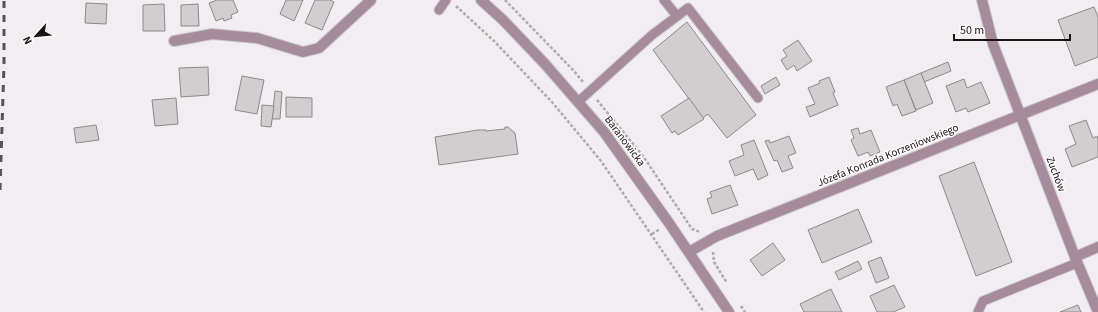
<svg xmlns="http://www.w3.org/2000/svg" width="1098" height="312" font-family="'Source Sans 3',sans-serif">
<rect width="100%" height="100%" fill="#f2edf0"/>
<!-- building -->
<g fill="#d2ced0" stroke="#8d898b">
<polygon points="217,0 233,0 238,12 231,15 232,18 224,21 223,18 216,21 209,3"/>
<polygon points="286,0 303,0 294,21 280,14"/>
<polygon points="315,0 330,0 334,2 322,30 305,23"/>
<polygon points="86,3 107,4 106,24 85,23"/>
<polygon points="164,4 165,31 143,31 143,5"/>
<polygon points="198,4 199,26 181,26 181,5"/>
<polygon points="1094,7 1098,17 1098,57 1075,66 1058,20"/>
<polygon points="687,22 756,115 727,138 708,114 703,118 653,50"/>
<polygon points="798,40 812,61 797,71 794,65 787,70 781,60 787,56 783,50"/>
<polygon points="948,62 951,71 924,82 921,73"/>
<polygon points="208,67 209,95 181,97 179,68"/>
<polygon points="921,73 933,103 916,110 904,80"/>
<polygon points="242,76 264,80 257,114 235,110"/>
<polygon points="776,77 780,85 765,94 761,86"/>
<polygon points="829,77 835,92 833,93 838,105 810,117 806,107 815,104 808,88 820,83 819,81"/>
<polygon points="964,79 967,88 981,82 990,103 968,112 966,108 956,112 946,86"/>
<polygon points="904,80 916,111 902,116 897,104 893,106 886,87"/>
<polygon points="275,91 282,92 280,119 272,119"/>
<polygon points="286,97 312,98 312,117 286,117"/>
<polygon points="176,98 178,124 155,126 152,100"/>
<polygon points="689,98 704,119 678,135 675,131 672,133 661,116"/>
<polygon points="262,105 274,106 271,127 261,126"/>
<polygon points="1086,120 1093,138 1097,136 1098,140 1098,157 1072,167 1065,149 1076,144 1069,126"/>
<polygon points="96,125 99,140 76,143 74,128"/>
<polygon points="505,127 508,127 515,133 518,154 439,165 435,137 478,130 486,130 486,131 505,129"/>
<polygon points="858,128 860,134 871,130 880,152 870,156 868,152 858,156 851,140 854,138 851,130"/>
<polygon points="789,136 796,153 788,156 793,168 782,172 777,160 774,161 765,141 769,140 770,143"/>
<polygon points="754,140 768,175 758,180 753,169 735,176 729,161 744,155 741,145"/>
<polygon points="974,162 1012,262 976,276 939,176"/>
<polygon points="730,185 738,205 712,214 707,199 712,197 710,192"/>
<polygon points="858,209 872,242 822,263 808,230"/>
<polygon points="773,243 785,260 762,276 750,260"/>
<polygon points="881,257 889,278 876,283 868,262"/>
<polygon points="858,261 862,269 839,280 835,272"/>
<polygon points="894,285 905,307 893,312 877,312 870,296"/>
<polygon points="831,289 842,312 804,312 800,304"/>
<polygon points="1078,305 1081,312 1060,312"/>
</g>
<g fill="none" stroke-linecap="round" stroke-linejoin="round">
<!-- service casing -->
<g stroke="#cfcacd" stroke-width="11">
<g id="service">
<polyline points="664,0 677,16"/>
<polyline points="439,10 446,0"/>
<polyline points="579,101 652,35 688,8 758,98"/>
<polyline points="978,312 983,301 1077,263"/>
</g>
</g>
<!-- minor casing -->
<g stroke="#cfcacd" stroke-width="12">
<g id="minor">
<polyline points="982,0 993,44 1075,257 1098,312"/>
<polyline points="174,41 212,34 257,38 303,52 319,48 371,0"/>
<polyline points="689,252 717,236 1098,84"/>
<polyline points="1075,257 1098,247"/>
</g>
</g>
<!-- tertiary casing -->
<g stroke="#cfcacd" stroke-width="12">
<polyline id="tertiary" points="481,0 503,20 545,64 604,132 669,223 729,312"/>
</g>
<!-- path -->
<g stroke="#afaaad" stroke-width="2.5" stroke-dasharray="3 2" stroke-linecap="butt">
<polyline points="505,0 573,70 583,82"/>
<polyline points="456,6 494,41 552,102 601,161 704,312"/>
<polyline points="597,100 643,156 692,229 700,232"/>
<polyline points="652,234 660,229"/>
<polyline points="713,252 714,262 727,283"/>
<polyline points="741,306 745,312"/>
</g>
<!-- service -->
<use href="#service" stroke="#a68b9b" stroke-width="9"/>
<!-- minor -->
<use href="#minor" stroke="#a68b9b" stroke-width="10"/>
<!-- tertiary -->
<use href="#tertiary" stroke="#a68b9b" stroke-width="10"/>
<!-- rail -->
<polyline stroke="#565355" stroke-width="3" stroke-dasharray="7 7" stroke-linecap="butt" points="0,190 4,64 4,0"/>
</g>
<g text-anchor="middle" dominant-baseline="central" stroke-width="3" stroke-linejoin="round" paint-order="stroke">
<!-- street labels -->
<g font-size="11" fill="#161415" stroke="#fffbfd">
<text transform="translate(625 141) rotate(53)">Baranowicka</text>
<text transform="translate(888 155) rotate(-22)">Józefa Konrada Korzeniowskiego</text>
<text transform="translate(1056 174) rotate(69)">Zuchów</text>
</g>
</g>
<!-- north arrow -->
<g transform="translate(36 36) rotate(243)" stroke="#fffbfd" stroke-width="3" paint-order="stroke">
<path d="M0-3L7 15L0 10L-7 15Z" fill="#161415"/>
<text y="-6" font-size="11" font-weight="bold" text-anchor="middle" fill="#161415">N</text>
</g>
<!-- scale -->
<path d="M954 34v6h116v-6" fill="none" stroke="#161415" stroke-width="2"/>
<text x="960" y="34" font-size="12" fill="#161415" stroke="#fffbfd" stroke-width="3" paint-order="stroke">50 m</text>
</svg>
